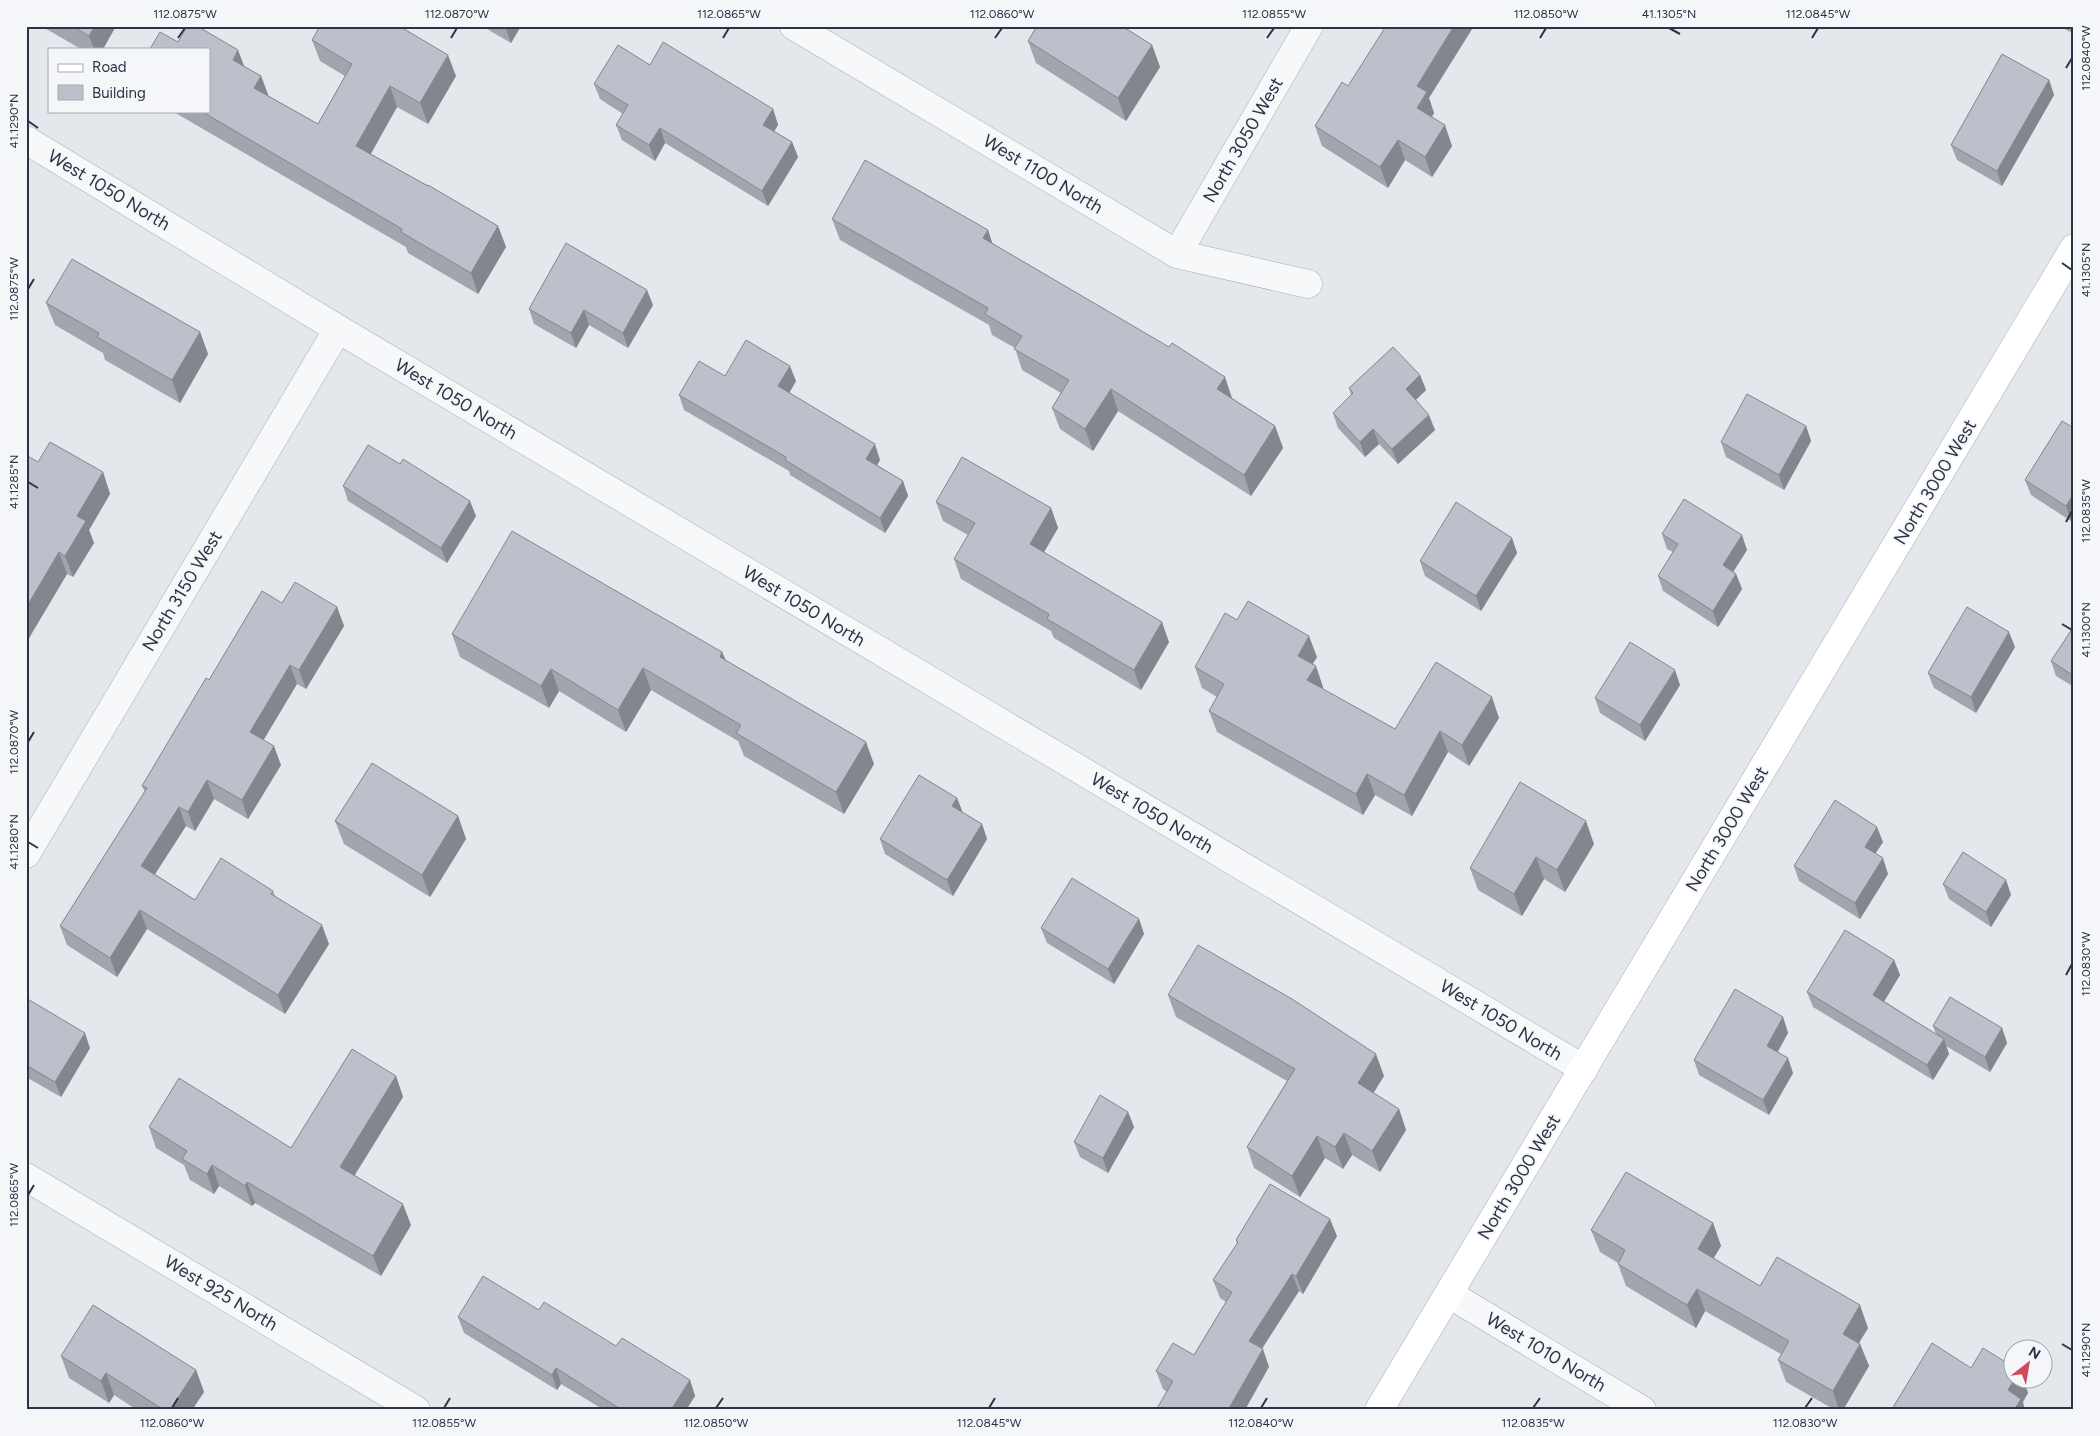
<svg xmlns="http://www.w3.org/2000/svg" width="2100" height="1436" font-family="Figtree,sans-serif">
<rect width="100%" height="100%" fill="#e4e7ec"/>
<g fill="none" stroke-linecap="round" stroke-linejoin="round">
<!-- minor casing -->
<g stroke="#a9aeb7" stroke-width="29">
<g id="minor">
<polyline points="794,26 1177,254 1308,284"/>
<polyline points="26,140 338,329 1584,1069"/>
<polyline points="1177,254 1309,26"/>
<polyline points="26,854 338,329"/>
<polyline points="26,1177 416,1410"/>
<polyline points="1449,1294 1642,1410"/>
</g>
</g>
<!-- secondary casing -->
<g stroke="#a9aeb7" stroke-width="29">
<polyline id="secondary" points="1379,1410 2074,248"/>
</g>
<!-- minor -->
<use href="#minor" stroke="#f7f8fa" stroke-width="28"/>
<!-- secondary -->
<use href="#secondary" stroke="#fff" stroke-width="28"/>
</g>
<!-- wall -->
<g fill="#a1a5ae">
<polygon points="41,26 116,26 103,49 81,49"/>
<polygon points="482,26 521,26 511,43"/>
<polygon points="2059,26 2074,26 2074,34"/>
<polygon points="312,40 456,76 428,124 397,107 371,154 498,226 506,247 478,294 408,253 406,247 172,111 209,111 178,42 244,67 261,76 268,96 318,124 345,76 320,61"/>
<polygon points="1028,41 1152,45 1160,67 1126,121 1036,63"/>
<polygon points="650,65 773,109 778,125 774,131 792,142 798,157 768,206 665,143 655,161 622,140 616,125 623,114 600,99 594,84"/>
<polygon points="2049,80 2054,95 2002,186 1957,160 1951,145"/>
<polygon points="1348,86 1429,98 1434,113 1432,117 1452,146 1432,177 1405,160 1388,188 1322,146 1315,126"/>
<polygon points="832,219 988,230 992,243 1275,426 1283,448 1251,496 1118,411 1093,451 1060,429 1052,408 1061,393 1022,370 1015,348 992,335 989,325 840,240"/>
<polygon points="46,303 200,332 208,354 180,403 105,360 103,353 55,325"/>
<polygon points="653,305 628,348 589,325 576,348 534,324 529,309"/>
<polygon points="1420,375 1426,390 1416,400 1435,430 1398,464 1379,444 1365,457 1338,428 1333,413 1351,395 1349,388"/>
<polygon points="725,376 796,381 789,393 880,460 877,465 903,481 908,496 885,533 790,475 789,471 684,410 679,395"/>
<polygon points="2062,421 2071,521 2031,495 2025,480"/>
<polygon points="1806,426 1811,441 1784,490 1726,457 1721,442"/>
<polygon points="38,462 103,472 110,494 89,530 94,543 73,577 67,574 26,643"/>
<polygon points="343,486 476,516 447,563 348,501"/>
<polygon points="936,502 1051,508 1058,528 1044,552 1169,642 1141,690 1054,638 1051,631 961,579 954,559 968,535 943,521"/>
<polygon points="1662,534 1747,550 1733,572 1736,574 1742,589 1718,627 1663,591 1658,576 1673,552 1667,549"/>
<polygon points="1512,538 1517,553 1481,611 1425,576 1420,561"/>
<polygon points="282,603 337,607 344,626 306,689 297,684 263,740 281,765 248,819 214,799 195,831 186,826 155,874 195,900 273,891 275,896 329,944 285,1014 147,929 117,977 67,945 60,926 145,792 142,786 209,680"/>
<polygon points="1237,620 1317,657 1312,664 1323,687 1322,689 1395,729 1499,718 1469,766 1448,752 1412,816 1375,795 1363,815 1217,732 1209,711 1217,697 1202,688 1195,667"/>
<polygon points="2074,626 2074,687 2056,676 2051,661"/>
<polygon points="452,634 722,652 726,660 874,764 844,814 744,756 738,741 651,690 626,732 559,691 549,708 460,657"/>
<polygon points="2015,647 1976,713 1934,688 1928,673"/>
<polygon points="1680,685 1645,741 1600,713 1595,698"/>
<polygon points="957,798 962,812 982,824 987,839 953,896 885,854 880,839"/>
<polygon points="458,816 466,839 430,897 344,844 335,821"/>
<polygon points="1883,842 1875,854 1888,874 1860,919 1799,881 1794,866"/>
<polygon points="1594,844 1565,892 1544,879 1522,916 1478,890 1470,868"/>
<polygon points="2006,880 2011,895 1991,927 1949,899 1943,884"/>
<polygon points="1139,919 1144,934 1114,984 1047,943 1041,928"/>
<polygon points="1894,960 1900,975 1884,1001 1936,1034 1933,1026 2002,1028 2007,1043 1990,1072 1946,1046 1949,1054 1933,1080 1813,1007 1807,992"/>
<polygon points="1168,995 1384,1076 1373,1093 1399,1109 1406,1130 1380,1172 1352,1155 1343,1169 1325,1158 1300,1197 1254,1168 1247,1147 1287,1081 1176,1017"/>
<polygon points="26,998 90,1048 61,1097 26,1077"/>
<polygon points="1783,1017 1788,1033 1778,1052 1793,1073 1769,1115 1699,1075 1694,1060"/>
<polygon points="396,1076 403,1097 355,1175 411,1225 381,1276 255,1203 252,1206 219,1186 214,1194 190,1180 184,1165 156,1148 149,1127 291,1148"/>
<polygon points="1128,1112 1134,1127 1108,1173 1080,1157 1074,1142"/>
<polygon points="1713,1223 1721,1246 1713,1258 1760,1286 1868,1328 1859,1343 1860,1344 1869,1366 1843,1410 1835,1410 1786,1382 1778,1360 1781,1354 1705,1311 1696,1328 1626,1286 1618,1264 1618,1263 1600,1252 1591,1230"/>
<polygon points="1337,1236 1303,1294 1299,1291 1262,1349 1269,1367 1167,1392 1163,1389 1156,1371 1194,1355 1226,1302 1220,1298 1213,1280 1237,1244 1236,1240"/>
<polygon points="539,1310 690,1380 695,1396 686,1410 604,1410 561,1384 557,1390 464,1333 458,1317"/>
<polygon points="61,1356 196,1370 204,1392 192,1410 137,1410 114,1395 109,1403 69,1378"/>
</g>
<!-- shaded-wall -->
<g fill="#83868d">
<polygon points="95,26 116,26 103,49 94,49 89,36"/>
<polygon points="505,26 521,26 511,43"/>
<polygon points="1454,26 1474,26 1429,98 1434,113 1425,128 1417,108 1417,86"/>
<polygon points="1152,45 1160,67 1126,121 1118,98"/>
<polygon points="238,50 246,71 233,60"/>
<polygon points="448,55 456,76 428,124 420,103"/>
<polygon points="261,76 269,97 254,88"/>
<polygon points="2049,80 2054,95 2002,186 1997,171"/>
<polygon points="390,86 397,107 363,167 356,146"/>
<polygon points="773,109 778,125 769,140 763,125"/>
<polygon points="1445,125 1452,146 1432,177 1425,157"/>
<polygon points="660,128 665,143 655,161 649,145"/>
<polygon points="1398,140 1405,160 1388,188 1380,167"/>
<polygon points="792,142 798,157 768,206 762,191"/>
<polygon points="498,226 506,247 478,294 471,273"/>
<polygon points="988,230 995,252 983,238"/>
<polygon points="647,290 653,305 628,348 623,333"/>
<polygon points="584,310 589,325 576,348 571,333"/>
<polygon points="200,332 208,354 180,403 172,380"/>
<polygon points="790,366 796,381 784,402 778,386"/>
<polygon points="1420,375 1426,390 1411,404 1406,389"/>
<polygon points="1225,377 1232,398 1224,411 1217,389"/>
<polygon points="1111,389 1118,411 1093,451 1085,429"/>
<polygon points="1429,415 1435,430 1398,464 1392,449"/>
<polygon points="1275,426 1283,448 1251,496 1244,475"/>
<polygon points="1806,426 1811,441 1784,490 1779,475"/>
<polygon points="1373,429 1379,444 1365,457 1360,442"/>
<polygon points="875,444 880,460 872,474 866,459"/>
<polygon points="103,472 110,494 89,530 94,543 73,577 65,556 77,516"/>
<polygon points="903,481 908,496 885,533 880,518"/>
<polygon points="2074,493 2074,517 2071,521 2066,506"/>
<polygon points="470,501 476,516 447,563 441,548"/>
<polygon points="1051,508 1058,528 1037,564 1030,544"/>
<polygon points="1742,535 1747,550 1728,580 1723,565"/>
<polygon points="1512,538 1517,553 1481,611 1476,596"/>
<polygon points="59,552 67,574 26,643 26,608"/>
<polygon points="1736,574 1742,589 1718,627 1713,611"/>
<polygon points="337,607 344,626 306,689 299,670"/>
<polygon points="1162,622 1169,642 1141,690 1134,670"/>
<polygon points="2009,632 2015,647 1976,713 1971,697"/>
<polygon points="1309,636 1317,657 1305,677 1298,656"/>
<polygon points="722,652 731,674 720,657"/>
<polygon points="290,665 297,684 257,751 250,732"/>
<polygon points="1316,666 1323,687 1315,701 1307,680"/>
<polygon points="643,668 651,690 626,732 618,710"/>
<polygon points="551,669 559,691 549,708 541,686"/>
<polygon points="1675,670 1680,685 1645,741 1640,725"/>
<polygon points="1492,697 1499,718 1469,766 1462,745"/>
<polygon points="1440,731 1448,752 1412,816 1404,795"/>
<polygon points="866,742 874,764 844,814 836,792"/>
<polygon points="274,746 281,765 248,819 242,800"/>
<polygon points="1367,774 1375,795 1363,815 1356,794"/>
<polygon points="207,780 214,799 195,831 188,812"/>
<polygon points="957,798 963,813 952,806"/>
<polygon points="179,807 186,826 148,885 141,866"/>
<polygon points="458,816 466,839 430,897 422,875"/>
<polygon points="1586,821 1594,844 1565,892 1557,870"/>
<polygon points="982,824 987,839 953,896 947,880"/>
<polygon points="1877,827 1883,842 1870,862 1865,847"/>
<polygon points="1536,857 1544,879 1522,916 1514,894"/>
<polygon points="1883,858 1888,874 1860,919 1855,903"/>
<polygon points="2006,880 2011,895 1991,927 1986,912"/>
<polygon points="140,910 147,929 117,977 110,958"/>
<polygon points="1139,919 1144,934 1114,984 1108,969"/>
<polygon points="322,925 329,944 285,1014 278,995"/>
<polygon points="1894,960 1900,975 1879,1010 1873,995"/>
<polygon points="1783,1017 1788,1033 1772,1061 1767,1046"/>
<polygon points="2002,1028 2007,1043 1990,1072 1985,1057"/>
<polygon points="85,1033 90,1048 61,1097 55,1082"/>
<polygon points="1944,1039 1949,1054 1933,1080 1927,1065"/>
<polygon points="1376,1054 1384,1076 1366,1105 1358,1083"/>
<polygon points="1788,1058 1793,1073 1769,1115 1763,1100"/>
<polygon points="396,1076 403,1097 347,1187 340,1167"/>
<polygon points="1399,1109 1406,1130 1380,1172 1372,1151"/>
<polygon points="1128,1112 1134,1127 1108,1173 1103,1158"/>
<polygon points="1344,1133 1352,1155 1343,1169 1335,1147"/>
<polygon points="1317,1136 1325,1158 1300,1197 1292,1176"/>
<polygon points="212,1165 219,1186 214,1194 207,1174"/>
<polygon points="247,1182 255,1203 252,1206 245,1186"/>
<polygon points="403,1204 411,1225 381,1276 373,1256"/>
<polygon points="1330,1219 1337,1236 1303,1294 1296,1276"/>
<polygon points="1713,1223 1721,1246 1706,1271 1698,1249"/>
<polygon points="1292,1274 1299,1291 1255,1359 1249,1341"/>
<polygon points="1697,1289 1705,1311 1696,1328 1687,1305"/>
<polygon points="1860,1305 1868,1328 1851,1356 1843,1334"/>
<polygon points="1860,1344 1869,1366 1843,1410 1839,1410 1833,1391"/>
<polygon points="1263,1349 1269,1367 1245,1410 1228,1410"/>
<polygon points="556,1368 561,1384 557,1390 552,1375"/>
<polygon points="196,1370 204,1392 192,1410 170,1410"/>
<polygon points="106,1373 114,1395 109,1403 101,1381"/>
<polygon points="2015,1378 2023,1378 2028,1393 2023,1402 2025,1410 2014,1410 2008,1390"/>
<polygon points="690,1380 695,1396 686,1410 671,1410"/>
</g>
<!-- building -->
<g fill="#bbc0ca" stroke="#83868d">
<polygon points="72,26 95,26 89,36"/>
<polygon points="187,26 197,26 238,50 233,60 261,76 254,88 318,124 352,64 312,40 320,26 399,26 448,55 420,103 390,86 356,146 428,186 428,185 498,226 471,273 401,232 402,229 201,111 209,111 209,49 150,49 160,32 178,42"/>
<polygon points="1037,26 1122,26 1152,45 1118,98 1028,41"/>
<polygon points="1386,26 1454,26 1417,86 1427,92 1417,108 1445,125 1425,157 1398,140 1380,167 1315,126 1342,82 1348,86"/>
<polygon points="663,42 773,109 763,125 792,142 762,191 660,128 649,145 616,125 628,105 594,84 618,45 650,65"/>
<polygon points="2002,54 2049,80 1997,171 1951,145"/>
<polygon points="865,160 988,230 983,238 1169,347 1172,343 1225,377 1217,389 1275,426 1244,475 1111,389 1085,429 1052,408 1069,380 1014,349 1022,336 985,314 988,308 832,219"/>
<polygon points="566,243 647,290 623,333 584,310 571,333 529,309"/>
<polygon points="72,259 200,332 172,380 97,337 99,333 46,303"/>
<polygon points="746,340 790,366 778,386 875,444 866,459 903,481 880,518 785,460 786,457 679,395 699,361 725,376"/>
<polygon points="1393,347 1420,375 1406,389 1429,415 1392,449 1373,429 1360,442 1333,413 1353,393 1349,388"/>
<polygon points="1747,394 1806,426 1779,475 1721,442"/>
<polygon points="2062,421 2074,428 2074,493 2066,506 2025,480"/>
<polygon points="50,442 103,472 77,516 86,521 65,556 59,552 26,608 26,455 38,462"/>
<polygon points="368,445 400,464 403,459 470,501 441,548 343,486"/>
<polygon points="962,457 1051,508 1030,544 1162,622 1134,670 1047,619 1049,614 954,559 975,523 936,502"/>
<polygon points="1684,499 1742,535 1723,565 1736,574 1713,611 1658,576 1678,544 1662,534"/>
<polygon points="1456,502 1512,538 1476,596 1420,561"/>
<polygon points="512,531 722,652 720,657 866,742 836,792 736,733 741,725 643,668 618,710 551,669 541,686 452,634"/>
<polygon points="295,582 337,607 299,670 290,665 250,732 274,746 242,800 207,780 188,812 179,807 141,866 195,900 221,858 273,891 271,894 322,925 278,995 140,910 110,958 60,926 147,788 142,786 206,678 209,680 262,591 282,603"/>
<polygon points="1248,601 1309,636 1298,656 1316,666 1307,680 1395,729 1436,662 1492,697 1462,745 1440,731 1404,795 1367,774 1356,794 1209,711 1224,684 1195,667 1225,613 1237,620"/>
<polygon points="1967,607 2009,632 1971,697 1928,673"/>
<polygon points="2074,626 2074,676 2051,661"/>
<polygon points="1630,642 1675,670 1640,725 1595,698"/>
<polygon points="372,763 458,816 422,875 335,821"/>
<polygon points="919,775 957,798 952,806 982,824 947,880 880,839"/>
<polygon points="1520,782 1586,821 1557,870 1536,857 1514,894 1470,868"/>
<polygon points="1835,800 1877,827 1865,847 1883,858 1855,903 1794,866"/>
<polygon points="1963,852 2006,880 1986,912 1943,884"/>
<polygon points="1072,878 1139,919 1108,969 1041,928"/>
<polygon points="1845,930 1894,960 1873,995 1944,1039 1927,1065 1807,992"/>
<polygon points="1198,945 1292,999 1376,1054 1358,1083 1399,1109 1372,1151 1344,1133 1335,1147 1317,1136 1292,1176 1247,1147 1295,1069 1168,995"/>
<polygon points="1735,989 1783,1017 1767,1046 1788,1058 1763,1100 1694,1060"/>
<polygon points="1950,997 2002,1028 1985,1057 1933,1026"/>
<polygon points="26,998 85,1033 55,1082 26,1065"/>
<polygon points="352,1049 396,1076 340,1167 403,1204 373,1256 247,1182 245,1186 212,1165 207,1174 182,1159 187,1151 149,1127 179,1078 291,1148"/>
<polygon points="1100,1095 1128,1112 1103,1158 1074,1142"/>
<polygon points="1626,1172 1713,1223 1698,1249 1760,1286 1777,1257 1860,1305 1843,1334 1860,1344 1833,1391 1778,1360 1789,1341 1697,1289 1687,1305 1618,1264 1625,1250 1591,1230"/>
<polygon points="1270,1184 1330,1219 1296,1276 1292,1274 1249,1341 1263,1349 1228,1410 1156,1410 1173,1381 1156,1371 1173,1343 1194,1355 1232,1292 1213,1280 1238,1242 1236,1240"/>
<polygon points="483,1276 539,1310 544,1302 616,1346 622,1338 690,1380 671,1410 622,1410 556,1368 552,1375 458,1317"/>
<polygon points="93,1305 196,1370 170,1410 164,1410 106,1373 101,1381 61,1356"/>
<polygon points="1932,1343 1971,1368 1983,1348 2012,1366 2012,1378 2015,1378 2008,1390 2021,1399 2014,1410 1894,1410 1892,1409"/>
</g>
<!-- ticks -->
<path fill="none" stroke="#2b3445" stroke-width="2" d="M1669 28 1680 34M178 38 185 28M451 38 457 28M723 38 729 28M995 38 1002 28M1267 38 1274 28M1540 38 1546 28M1812 38 1818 28M2066 68 2072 58M28 121 38 128M2062 263 2072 270M28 289 34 279M28 482 38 488M2066 522 2072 511M2062 624 2072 630M28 742 34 732M28 842 38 848M2066 975 2072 964M28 1195 34 1185M2062 1344 2072 1350M172 1408 178 1398M444 1408 450 1398M716 1408 723 1398M989 1408 995 1398M1261 1408 1267 1398M1533 1408 1540 1398M1805 1408 1812 1398"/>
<g text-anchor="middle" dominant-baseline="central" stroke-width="4" stroke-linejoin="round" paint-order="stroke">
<!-- street labels -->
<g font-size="18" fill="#2b3445" stroke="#f4f6f9">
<text transform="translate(1243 140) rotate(-60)">North 3050 West</text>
<text transform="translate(1043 174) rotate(31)">West 1100 North</text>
<text transform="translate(109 190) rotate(31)">West 1050 North</text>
<text transform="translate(456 399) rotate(31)">West 1050 North</text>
<text transform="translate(1935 482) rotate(-59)">North 3000 West</text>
<text transform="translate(182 591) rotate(-59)">North 3150 West</text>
<text transform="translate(804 606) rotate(31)">West 1050 North</text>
<text transform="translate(1152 813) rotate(31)">West 1050 North</text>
<text transform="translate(1727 829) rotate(-59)">North 3000 West</text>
<text transform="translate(1501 1020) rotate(31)">West 1050 North</text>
<text transform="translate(1519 1177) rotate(-59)">North 3000 West</text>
<text transform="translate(221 1293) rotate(31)">West 925 North</text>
<text transform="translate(1546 1352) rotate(31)">West 1010 North</text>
</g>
</g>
<!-- border -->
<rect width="2100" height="1436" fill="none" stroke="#f4f6f9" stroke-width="55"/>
<!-- legend -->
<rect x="48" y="48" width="162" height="65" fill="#f4f6f9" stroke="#a4a8b1"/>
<rect x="58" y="64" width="25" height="8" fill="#ffffff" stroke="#a4a8b1"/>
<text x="92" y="72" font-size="15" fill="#2b3445">Road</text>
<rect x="58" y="85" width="25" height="15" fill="#bbc0ca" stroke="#a4a8b1"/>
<text x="92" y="98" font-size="15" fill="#2b3445">Building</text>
<!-- north arrow -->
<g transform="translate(2028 1364) rotate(31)"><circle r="24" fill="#f4f6f9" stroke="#a4a8b1"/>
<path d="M0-4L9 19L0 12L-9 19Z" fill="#d1495b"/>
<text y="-8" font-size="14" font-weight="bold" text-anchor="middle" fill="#2b3445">N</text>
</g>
<rect x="28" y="28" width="2044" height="1380" fill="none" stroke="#2b3445" stroke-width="2"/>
<g font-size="12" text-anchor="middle" fill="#2b3445">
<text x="185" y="18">112.0875°W</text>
<text x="457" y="18">112.0870°W</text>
<text x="729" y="18">112.0865°W</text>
<text x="1002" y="18">112.0860°W</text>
<text x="1274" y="18">112.0855°W</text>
<text x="1546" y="18">112.0850°W</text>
<text x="1669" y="18">41.1305°N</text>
<text x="1818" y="18">112.0845°W</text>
<text transform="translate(2086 58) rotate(-90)" y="4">112.0840°W</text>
<text transform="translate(14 121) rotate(-90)" y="4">41.1290°N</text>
<text transform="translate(2086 270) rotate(-90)" y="4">41.1305°N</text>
<text transform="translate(14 289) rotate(-90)" y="4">112.0875°W</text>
<text transform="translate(14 482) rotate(-90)" y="4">41.1285°N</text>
<text transform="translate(2086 511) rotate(-90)" y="4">112.0835°W</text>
<text transform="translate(2086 630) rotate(-90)" y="4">41.1300°N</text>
<text transform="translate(14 742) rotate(-90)" y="4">112.0870°W</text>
<text transform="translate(14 842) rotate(-90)" y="4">41.1280°N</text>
<text transform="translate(2086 964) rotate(-90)" y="4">112.0830°W</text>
<text transform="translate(14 1195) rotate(-90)" y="4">112.0865°W</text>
<text transform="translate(2086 1350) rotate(-90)" y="4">41.1290°N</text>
<text x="172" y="1427">112.0860°W</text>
<text x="444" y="1427">112.0855°W</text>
<text x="716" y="1427">112.0850°W</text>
<text x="989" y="1427">112.0845°W</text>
<text x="1261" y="1427">112.0840°W</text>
<text x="1533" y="1427">112.0835°W</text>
<text x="1805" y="1427">112.0830°W</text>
</g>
</svg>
